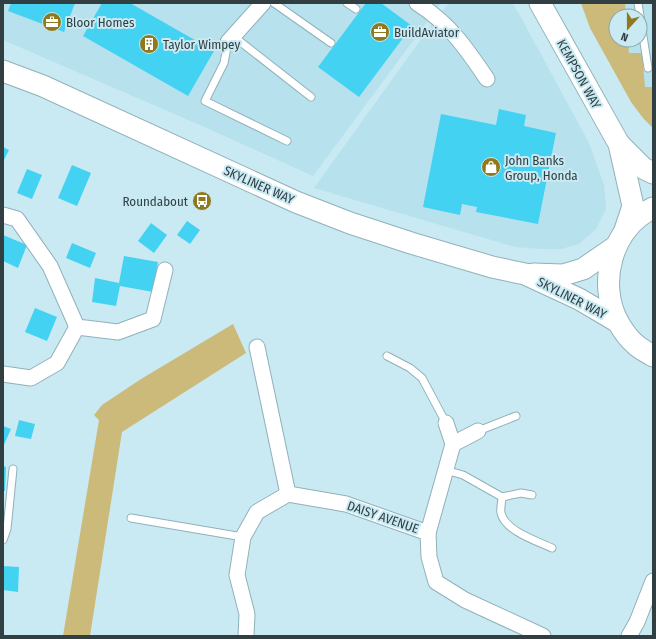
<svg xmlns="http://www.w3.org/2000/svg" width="656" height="639" font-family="'Fira Sans Condensed',sans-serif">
<rect width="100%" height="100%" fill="#c9eaf3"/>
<!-- built -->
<g fill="#b6e1ed" fill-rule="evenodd">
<polygon points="3,3 441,3 313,176 200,125 3,40"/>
<polygon points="449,3 512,3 518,12 589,143 604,185 606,209 596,229 579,244 561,249 543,249 515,247 314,188 432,24"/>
<path d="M584 3H653V111ZM616 16H640V40H616Z"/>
</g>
<!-- green -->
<g fill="#ccba7b">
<polygon points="581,3 625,3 626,16 616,16 616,40 628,40 629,53 642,53 645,87 653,87 653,128 643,118 631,102 590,28"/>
<polygon points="233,324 246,353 122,432 90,636 63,636 99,420 94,415 102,405 141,379"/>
</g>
<!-- building -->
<g fill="#44d2f2">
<polygon points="11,3 75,3 64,32 8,11"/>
<polygon points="102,3 130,3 214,51 188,96 83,36"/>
<polygon points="366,3 381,3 412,26 359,97 318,67"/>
<polygon points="499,109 526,115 524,126 556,133 538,224 476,212 477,207 462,204 460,215 423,207 441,114 496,125"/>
<polygon points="3,147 9,150 3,162"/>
<polygon points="72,165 91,173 77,206 58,198"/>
<polygon points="27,169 42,175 32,199 17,193"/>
<polygon points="187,221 200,230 190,244 177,235"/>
<polygon points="151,223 167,235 154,253 138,241"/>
<polygon points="3,235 27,245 18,268 3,261"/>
<polygon points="72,243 96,253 90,268 66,258"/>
<polygon points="124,256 158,262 153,292 120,286 116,306 92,302 95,278 119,283"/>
<polygon points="35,308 57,317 47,341 25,332"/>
<polygon points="19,420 35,424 31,439 15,436"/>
<polygon points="3,426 11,429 3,447"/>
<polygon points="3,466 6,467 5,491 3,491"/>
<polygon points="3,566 19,567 18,592 3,590"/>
</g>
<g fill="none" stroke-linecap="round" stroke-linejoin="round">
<!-- lane casing -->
<g stroke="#91b1ba" stroke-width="9">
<g id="lane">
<polyline points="274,3 331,43"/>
<polyline points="347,3 356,9"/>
<polyline points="638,3 640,16"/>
<polyline points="640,17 648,68"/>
<polyline points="233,36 311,97"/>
<polyline points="228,42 224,63 205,101 287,141"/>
<polyline points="387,356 410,368 422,378 446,423"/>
<polyline points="478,431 516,416"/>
<polyline points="445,470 463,475 502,497"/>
<path d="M532 495 521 493 502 497C502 502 500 508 501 513 505 531 537 541 552 548"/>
<polyline points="131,518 243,537"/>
<polyline points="3,540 7,529 13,469"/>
</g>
</g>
<!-- street casing -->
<g stroke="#91b1ba" stroke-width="17">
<g id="street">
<path d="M417 3C450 24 466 48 487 79"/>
<polyline points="228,42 263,3"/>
<polyline points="3,215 17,219 50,266 77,327 118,332 153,319 165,270"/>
<polyline points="257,347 288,494"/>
<polyline points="3,374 31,378 57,363 77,327"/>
<polyline points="446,423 453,444 478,431"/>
<polyline points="428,533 453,444"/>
<polyline points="246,636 247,614 237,575 243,537 257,512 288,494 346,504 428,533 429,557 436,582 465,600 543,636"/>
<polyline points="629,636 637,622 653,581"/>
</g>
</g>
<!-- secondary casing -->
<g stroke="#91b1ba" stroke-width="23">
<g id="secondary">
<polyline points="540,3 619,144 633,206 625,230"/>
<polyline points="3,71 43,86 296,202 350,223 411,243 492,267 525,274 579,299 618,322"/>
<polyline points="619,144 643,168 653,173"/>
<path d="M653 208C612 227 597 283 618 322 622 329 629 339 635 344 640 349 647 352 653 356"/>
<polyline points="533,274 563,275 583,269 615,247"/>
</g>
</g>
<!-- lane -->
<use href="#lane" stroke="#fff" stroke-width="7"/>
<!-- street -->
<use href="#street" stroke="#fff" stroke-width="15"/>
<!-- secondary -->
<use href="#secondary" stroke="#fff" stroke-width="21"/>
</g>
<!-- icons -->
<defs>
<g id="office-disc" transform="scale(1)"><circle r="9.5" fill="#8f791e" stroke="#c9eaf3"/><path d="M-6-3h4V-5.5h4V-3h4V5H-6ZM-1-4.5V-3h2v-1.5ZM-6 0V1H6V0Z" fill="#fff"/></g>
<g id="building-disc" transform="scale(1)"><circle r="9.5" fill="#8f791e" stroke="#c9eaf3"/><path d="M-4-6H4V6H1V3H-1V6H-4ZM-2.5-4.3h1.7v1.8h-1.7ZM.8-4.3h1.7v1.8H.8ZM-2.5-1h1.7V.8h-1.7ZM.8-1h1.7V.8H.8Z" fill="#fff"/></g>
<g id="shop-disc" transform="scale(1)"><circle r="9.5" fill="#8f791e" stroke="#c9eaf3"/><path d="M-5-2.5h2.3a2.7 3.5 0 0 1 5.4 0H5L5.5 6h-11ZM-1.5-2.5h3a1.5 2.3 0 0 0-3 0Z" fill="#fff"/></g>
<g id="bus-disc" transform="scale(1)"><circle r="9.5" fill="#8f791e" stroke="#c9eaf3"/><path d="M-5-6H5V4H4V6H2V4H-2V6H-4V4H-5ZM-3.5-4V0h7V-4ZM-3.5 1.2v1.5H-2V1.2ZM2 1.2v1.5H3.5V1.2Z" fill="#fff"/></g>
</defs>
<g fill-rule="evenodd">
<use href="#office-disc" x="52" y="22"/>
<use href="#office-disc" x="380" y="32"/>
<use href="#building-disc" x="149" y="44"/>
<use href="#shop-disc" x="491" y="167"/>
<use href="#bus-disc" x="202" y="201"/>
</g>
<g text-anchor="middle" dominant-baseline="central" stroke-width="4" stroke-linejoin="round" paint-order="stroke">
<!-- poi labels -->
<g font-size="13" fill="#313f43" stroke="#c9eaf3" text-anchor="start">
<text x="66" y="22">Bloor Homes</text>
<text x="394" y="32">BuildAviator</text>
<text x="163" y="44">Taylor Wimpey</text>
<text x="505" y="160">John Banks<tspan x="505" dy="15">Group, Honda</tspan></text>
<text x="188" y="201" text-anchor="end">Roundabout</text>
</g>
<!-- street labels -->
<g font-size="13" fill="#313f43" stroke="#c9eaf3">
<text transform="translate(579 74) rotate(61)">KEMPSON WAY</text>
<text transform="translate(259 185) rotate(24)">SKYLINER WAY</text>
<text transform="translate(572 298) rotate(27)">SKYLINER WAY</text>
<text transform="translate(383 517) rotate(19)">DAISY AVENUE</text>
</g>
</g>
<!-- border -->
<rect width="656" height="639" fill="none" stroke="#313f43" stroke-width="8"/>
<!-- north arrow -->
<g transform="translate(628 28) rotate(201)"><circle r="19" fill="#c9eaf3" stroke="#8ca6ad"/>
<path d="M0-3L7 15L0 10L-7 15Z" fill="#8f791e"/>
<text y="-6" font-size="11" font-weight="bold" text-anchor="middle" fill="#313f43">N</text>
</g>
</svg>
